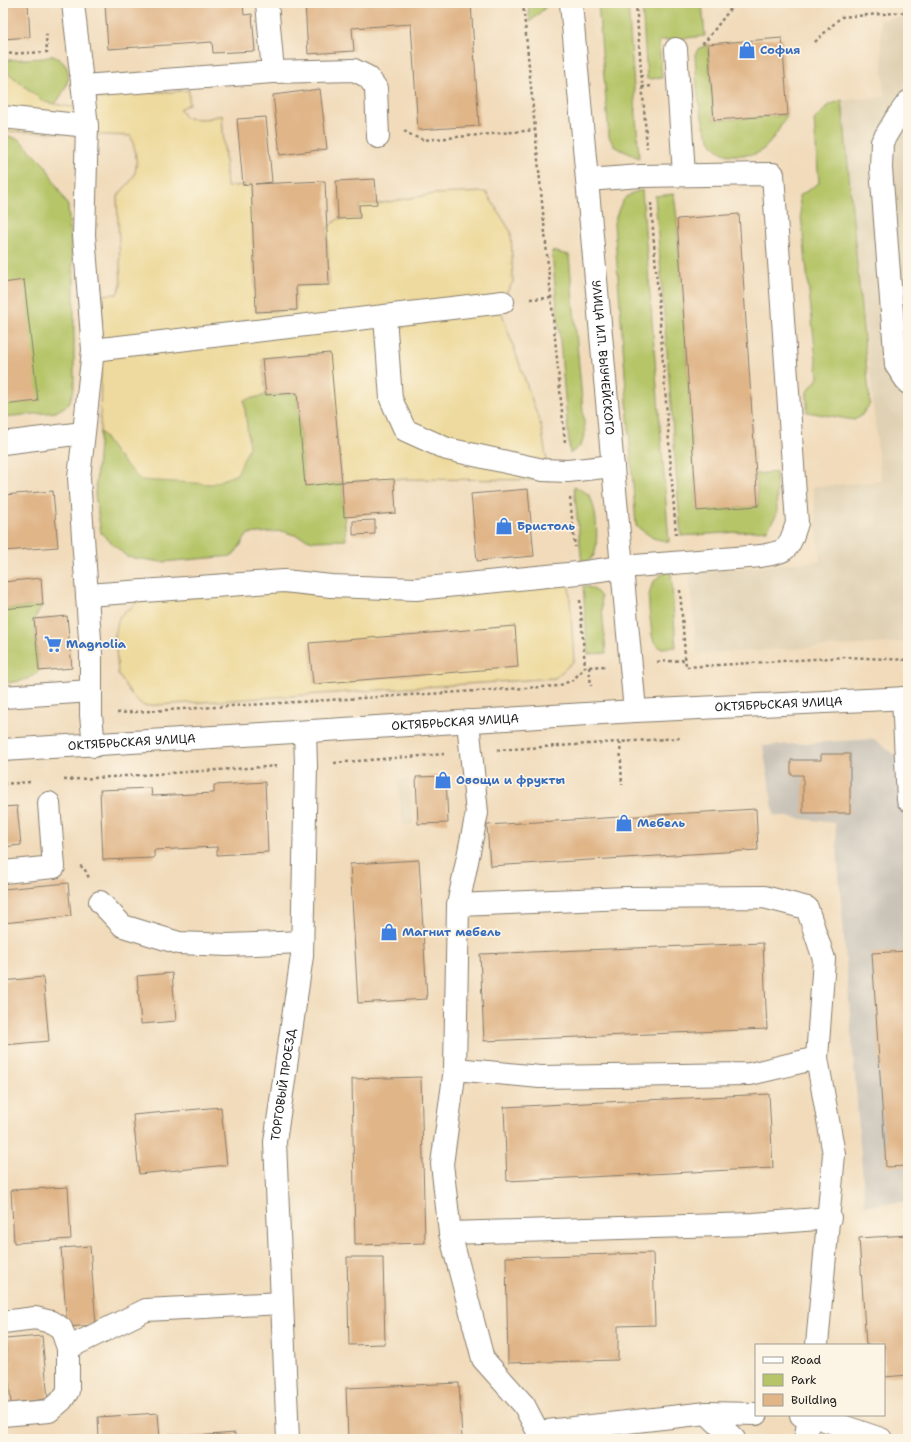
<svg xmlns="http://www.w3.org/2000/svg" width="911" height="1442" font-family="'Shantell Sans',sans-serif">
<rect width="100%" height="100%" fill="#fcf5e5"/>
<filter id="ink" filterUnits="userSpaceOnUse"><feTurbulence type="fractalNoise" baseFrequency=".025" numOctaves="2"/><feDisplacementMap in="SourceGraphic" scale="8" xChannelSelector="R" yChannelSelector="G"/><feConvolveMatrix kernelMatrix="1 2 1 2 8 2 1 2 1" color-interpolation-filters="sRGB"/></filter>
<filter id="wash" filterUnits="userSpaceOnUse"><feTurbulence type="fractalNoise" baseFrequency=".012" numOctaves="4" result="noise"/><feDisplacementMap in="SourceGraphic" scale="16" xChannelSelector="R" yChannelSelector="G"/><feGaussianBlur stdDeviation="0.9" result="paint"/><feColorMatrix in="noise" values="0 0 0 0 0 0 0 0 0 0 0 0 0 0 0 0 0 1.4 0 .05"/><feComposite in="paint" operator="in"/></filter>
<g filter="url(#wash)">
<rect width="100%" height="100%" fill="#f1dbbb"/>
<!-- built -->
<g fill="#e0d1b4">
<polygon points="908,17 908,642 697,654 689,573 820,561 813,487 881,481 842,100 884,97 880,19"/>
<polygon points="398,779 409,779 413,825 402,825"/>
</g>
<!-- industrial -->
<polygon fill="#c9c3b8" points="874,739 893,754 908,756 908,1201 865,1206 835,823 774,815 763,746"/>
<!-- green -->
<g fill="#b5c568" stroke="#687042">
<polygon points="528,3 546,3 547,6 530,22"/>
<polygon points="598,3 628,3 639,158 615,147 609,137"/>
<polygon points="642,3 702,3 705,36 659,41 662,78 647,79"/>
<path d="M708 44 714 120 788 115C779 127 770 149 755 154 749 155 742 155 736 155 697 159 697 81 695 55L698 49Z"/>
<path d="M51 55C78 66 69 86 55 104L44 102 3 69 7 60 45 58Z"/>
<polygon points="842,100 870,404 861,416 854,420 807,412 807,392 818,378 799,196 819,183 814,120 829,105"/>
<polygon points="3,134 20,140 45,165 68,206 74,278 74,389 69,404 56,412 3,417"/>
<path d="M642 190 669 542 653 538 636 526 614 223C621 204 620 196 642 190Z"/>
<polygon points="674,194 677,219 697,510 758,506 756,474 776,472 777,514 767,530 681,536 655,196"/>
<polygon points="552,251 569,255 585,433 581,445 570,454"/>
<polygon points="297,393 305,485 342,482 346,540 313,541 282,531 248,534 233,556 162,562 127,557 101,533 95,495 100,431 116,454 249,447 244,400 266,395"/>
<path d="M574 487C579 489 584 491 588 494 597 503 599 544 594 555 591 560 587 562 582 564Z"/>
<path d="M671 571 676 647 660 648 654 642 652 635C651 618 642 587 660 576 663 573 668 572 671 571Z"/>
<path d="M583 586C592 587 596 590 601 597L606 653 588 654Z"/>
<path d="M43 605 34 619 39 671C28 681 18 682 3 683V609Z"/>
</g>
<!-- sand -->
<g fill="#eeda9e" stroke="#857b5d">
<path d="M3 69 44 102 70 107 124 92H172L189 90V104L180 109 185 118 205 119 222 115 227 187 251 184 256 312 296 310V286L329 285 327 228 338 219 360 218 359 205 377 204 434 194 486 192 511 232 513 282 499 305 541 426 550 480 394 479 342 482 329 353 262 359 266 395 244 400 249 447 237 474 212 484 140 480 116 454 100 431 102 295 117 294 121 285 117 200C119 192 125 188 130 182 141 168 135 151 131 136L3 131Z"/>
<polygon points="569,584 574,661 555,678 144,706 133,697 118,674 115,635 119,617 139,601 282,589 322,596"/>
</g>
<g id="blocks">
<!-- building -->
<g fill="#e0b588">
<polygon points="3,3 28,3 30,37 3,39"/>
<polygon points="105,3 243,3 244,15 252,14 255,51 213,53 212,42 108,49"/>
<polygon points="305,3 471,3 479,126 418,130 411,24 352,28 354,51 308,54"/>
<polygon points="782,38 788,115 714,120 708,44"/>
<polygon points="320,89 327,149 280,155 273,95"/>
<polygon points="266,117 272,182 255,184 325,181 329,285 296,286 297,310 256,312 251,184 243,185 237,119"/>
<polygon points="375,179 377,204 359,205 360,218 338,219 336,181"/>
<polygon points="739,214 758,506 697,511 677,219"/>
<polygon points="24,280 38,401 3,405 3,283"/>
<polygon points="330,353 342,482 305,486 297,393 266,395 262,359"/>
<polygon points="394,479 396,513 344,517 342,482"/>
<polygon points="528,489 534,556 477,561 471,494"/>
<polygon points="53,491 58,547 3,551 3,495"/>
<polygon points="375,520 375,534 353,535 353,521"/>
<polygon points="41,578 43,605 3,609 3,582"/>
<polygon points="67,616 72,668 39,671 34,619"/>
<polygon points="515,626 518,667 313,684 309,643"/>
<polygon points="821,754 850,754 850,813 803,813 803,775 791,775 791,760 821,760"/>
<polygon points="446,776 448,823 418,824 416,777"/>
<polygon points="265,782 268,852 217,855 217,847 154,850 154,858 103,860 100,790 151,788 152,796 214,793 214,785"/>
<polygon points="17,806 21,845 3,847 3,807"/>
<polygon points="756,809 758,850 490,866 487,825"/>
<polygon points="419,860 427,999 358,1003 350,864"/>
<polygon points="68,883 71,916 3,923 3,889"/>
<polygon points="763,943 767,1029 484,1041 480,954"/>
<polygon points="908,951 908,1166 886,1167 872,953"/>
<polygon points="172,973 176,1021 141,1024 137,976"/>
<polygon points="43,977 49,1041 3,1045 3,981"/>
<polygon points="421,1077 425,1243 355,1245 352,1079"/>
<polygon points="769,1094 773,1168 507,1181 504,1107"/>
<polygon points="221,1107 227,1165 139,1174 133,1115"/>
<polygon points="68,1187 71,1239 14,1243 11,1190"/>
<polygon points="908,1235 908,1375 884,1377 884,1345 866,1345 859,1238"/>
<polygon points="90,1246 96,1325 67,1327 61,1248"/>
<polygon points="653,1253 655,1325 618,1326 618,1360 508,1363 506,1257"/>
<polygon points="347,1257 383,1257 385,1344 349,1345"/>
<polygon points="42,1336 48,1399 11,1403 5,1339"/>
<polygon points="459,1383 462,1439 348,1439 346,1388"/>
<polygon points="158,1413 160,1439 99,1439 98,1417"/>
<polygon points="235,1433 235,1439 166,1439 166,1438"/>
</g>
</g>
</g>
<g filter="url(#ink)">
<use href="#blocks" fill-opacity="0" stroke="#867c6c" stroke-width="1"/>
<g fill="none" stroke-linecap="round" stroke-linejoin="round">
<!-- minor casing -->
<g stroke="#867c6c" stroke-width="24">
<g id="minor">
<polyline points="73,3 87,126 84,235 93,350 79,478 91,654 91,715 94,746"/>
<polyline points="676,49 684,175"/>
<polyline points="273,72 354,70 368,77 376,88 378,137"/>
<polyline points="83,86 273,72 267,3"/>
<polyline points="908,102 895,120 882,142 881,168 896,365 908,383"/>
<polyline points="3,117 87,126"/>
<polyline points="385,316 391,399 405,430 447,449 543,470 568,471 613,466"/>
<polyline points="93,350 503,302"/>
<polyline points="3,443 83,433"/>
<path d="M87 595 284 581 331 586 416 589 578 573 622 567 761 556C789 551 788 550 797 523L773 174 641 176 587 180"/>
<polyline points="3,697 91,691"/>
<polyline points="903,698 908,800"/>
<polyline points="468,721 477,813 458,905 455,1069 442,1164 450,1233 483,1359 524,1405 538,1432 539,1439"/>
<polyline points="3,872 54,867 49,803"/>
<polyline points="100,902 123,926 179,943 228,945 302,942"/>
<polyline points="458,905 626,898 764,897 807,908 824,959 817,1058 834,1154 817,1345"/>
<polyline points="455,1069 540,1077 750,1074 817,1058"/>
<polyline points="450,1233 754,1224 830,1218"/>
<polyline points="3,1322 35,1318 51,1322 61,1328 68,1348 68,1391 62,1400 49,1411 3,1415"/>
<polyline points="68,1348 146,1310 282,1303"/>
<polyline points="707,1413 734,1439"/>
<polyline points="801,1415 810,1415 881,1439"/>
<polyline points="538,1432 707,1413 756,1414"/>
<path id="s1" d="M288 1439 275 1142 302 956 306 765 305 732"/>
<polyline points="805,1439 810,1415"/>
</g>
</g>
<!-- major casing -->
<g stroke="#867c6c" stroke-width="24">
<g id="major">
<path id="s2" d="M571 3 635 711"/>
<path id="s3" d="M3 750 635 711 908 698"/>
</g>
</g>
<!-- path -->
<g stroke="#867c6c" stroke-width="2.5" stroke-dasharray="3 3" stroke-linecap="butt">
<polyline points="523,3 565,443"/>
<polyline points="636,3 647,148"/>
<polyline points="815,42 841,17 908,12"/>
<polyline points="702,43 705,42 735,3"/>
<polyline points="3,54 47,52 46,35 50,35"/>
<polyline points="642,87 652,86"/>
<polyline points="404,131 413,136 424,140 535,130"/>
<polyline points="651,203 676,535"/>
<polyline points="530,299 551,298"/>
<polyline points="570,498 575,547"/>
<polyline points="680,590 686,667 846,657 908,660"/>
<polyline points="580,600 585,667"/>
<polyline points="657,662 685,660"/>
<polyline points="589,667 591,686"/>
<polyline points="117,713 558,686 573,680 585,667 605,666"/>
<polyline points="620,742 622,785"/>
<polyline points="497,750 680,738"/>
<polyline points="334,763 444,754"/>
<polyline points="64,780 279,766"/>
<polyline points="3,784 31,782"/>
<polyline points="80,866 84,868 89,878"/>
</g>
<!-- minor -->
<use href="#minor" stroke="#fff" stroke-width="22"/>
<!-- major -->
<use href="#major" stroke="#fff" stroke-width="22"/>
</g>
</g>
<!-- icons -->
<defs>
<g id="shop-bare" transform="scale(1.38)"><path d="M-5-2.5h2.3a2.7 3.5 0 0 1 5.4 0H5L5.5 6h-11ZM-1.5-2.5h3a1.5 2.3 0 0 0-3 0Z" fill="#3f7fe0" stroke="#fcf5e5" stroke-width="2.5" paint-order="stroke"/></g>
<g id="supermarket-bare" transform="scale(1.38)"><path d="M-6-5.5h2.5l.6 2H6L4.5 2H-2.5L-4.4-4H-6ZM-1.5 3.2a1.3 1.3 0 1 0 .1 0ZM3 3.2a1.3 1.3 0 1 0 .1 0Z" fill="#3f7fe0" stroke="#fcf5e5" stroke-width="2.5" paint-order="stroke"/></g>
</defs>
<g fill-rule="evenodd">
<use href="#shop-bare" x="747" y="50"/>
<use href="#shop-bare" x="504" y="526"/>
<use href="#supermarket-bare" x="53" y="644"/>
<use href="#shop-bare" x="443" y="780"/>
<use href="#shop-bare" x="624" y="823"/>
<use href="#shop-bare" x="389" y="932"/>
</g>
<g text-anchor="middle" dominant-baseline="central" stroke-width="3.5" stroke-linejoin="round" paint-order="stroke">
<!-- shop labels -->
<g font-size="12" font-weight="bold" fill="#366cbe" stroke="#fcf5e5" text-anchor="start">
<text x="760" y="50">София</text>
<text x="517" y="526">Бристоль</text>
<text x="66" y="644">Magnolia</text>
<text x="456" y="780">Овощи и фрукты</text>
<text x="637" y="823">Мебель</text>
<text x="402" y="932">Магнит мебель</text>
</g>
<!-- street labels -->
<g font-size="12" fill="#1c1c1c" stroke="#fcf5e5">
<text stroke="none"><textPath href="#s2" startOffset="356">УЛИЦА И.П. ВЫУЧЕЙСКОГО</textPath></text>
<text stroke="none"><textPath href="#s3" startOffset="777">ОКТЯБРЬСКАЯ УЛИЦА</textPath></text>
<text stroke="none"><textPath href="#s3" startOffset="453">ОКТЯБРЬСКАЯ УЛИЦА</textPath></text>
<text stroke="none"><textPath href="#s3" startOffset="129">ОКТЯБРЬСКАЯ УЛИЦА</textPath></text>
<text stroke="none"><textPath href="#s1" startOffset="355">ТОРГОВЫЙ ПРОЕЗД</textPath></text>
</g>
</g>
<!-- margin -->
<rect width="911" height="1442" fill="none" stroke="#fcf5e5" stroke-width="16"/>
<!-- legend -->
<rect x="755" y="1344" width="130" height="72" fill="#fcf5e5" stroke="#a29e95"/>
<rect x="763" y="1357" width="20" height="6" fill="#ffffff" stroke="#a29e95"/>
<text x="791" y="1364" font-size="12" fill="#1c1c1c">Road</text>
<rect x="763" y="1374" width="20" height="12" fill="#b5c568" stroke="#a29e95"/>
<text x="791" y="1384" font-size="12" fill="#1c1c1c">Park</text>
<rect x="763" y="1394" width="20" height="12" fill="#e0b588" stroke="#a29e95"/>
<text x="791" y="1404" font-size="12" fill="#1c1c1c">Building</text>
</svg>
